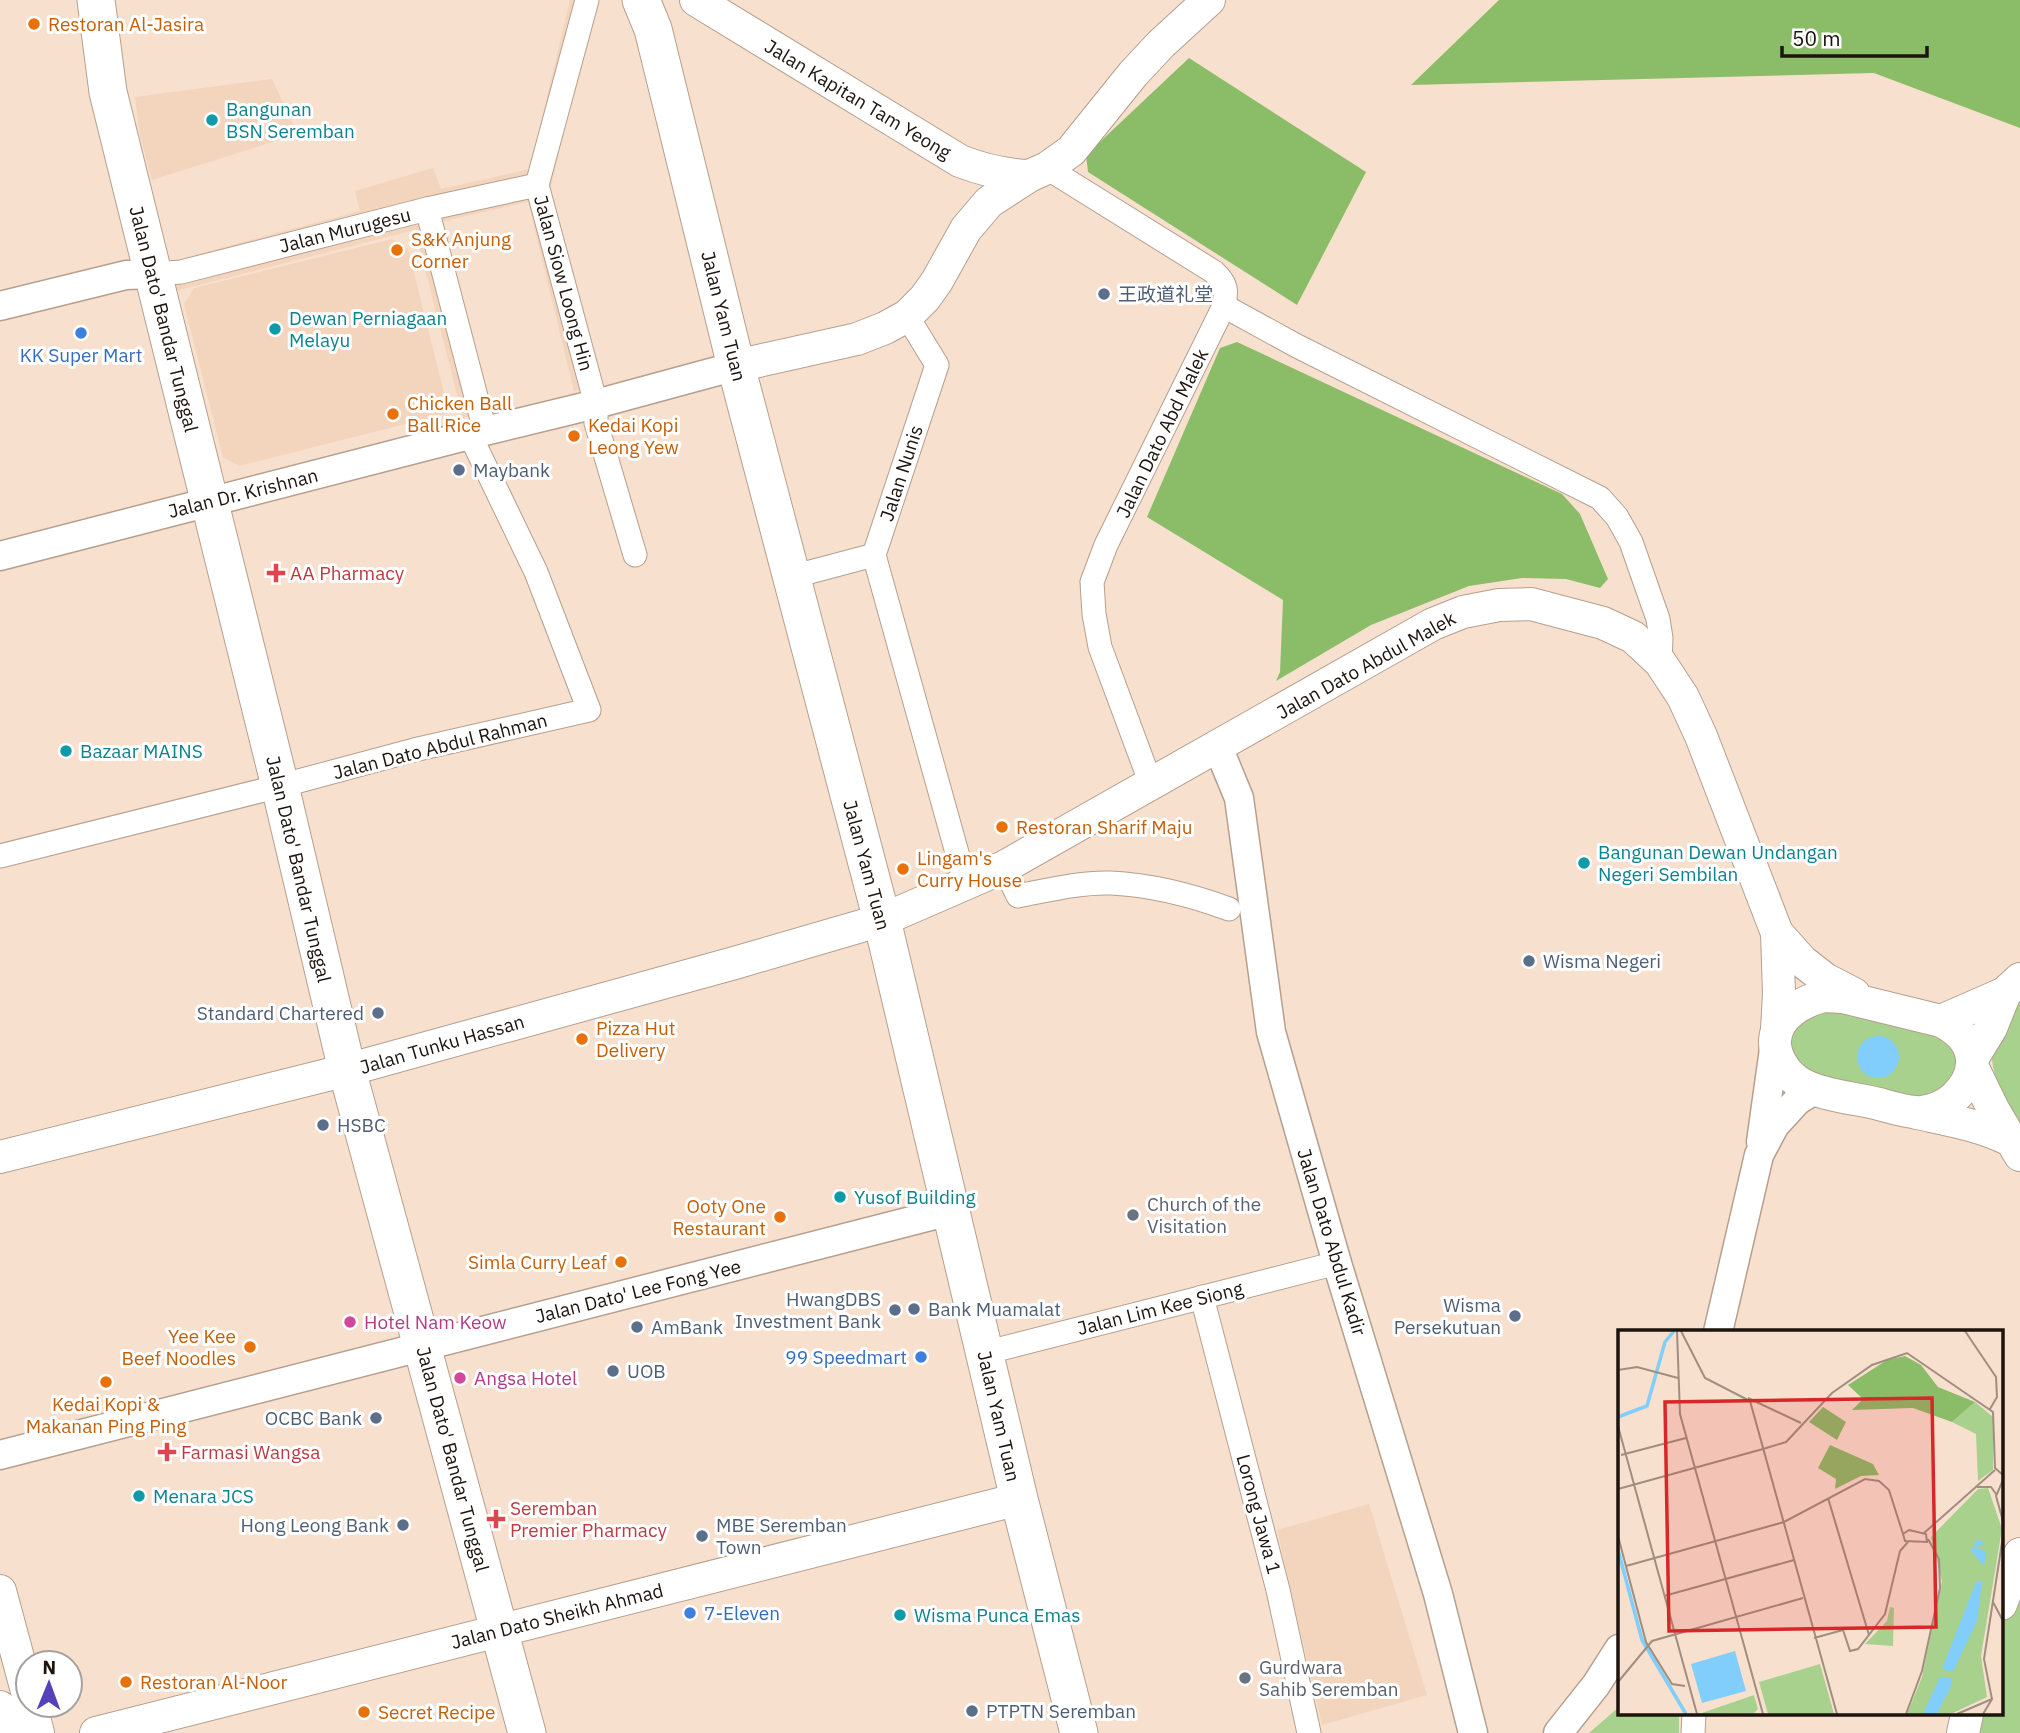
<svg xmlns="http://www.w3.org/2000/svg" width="2020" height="1733" font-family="'IBM Plex Sans','Noto Sans SC',sans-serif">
<rect width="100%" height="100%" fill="#f8e0ce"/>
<!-- built -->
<g fill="#f3d4bd">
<polygon points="570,0 599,0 574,83 549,197 598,386 574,391 528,202 440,222 488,411 463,418 415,230 171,292 164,263 360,211 355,191 433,168 441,189 530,169"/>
<polygon points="272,79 298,134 152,180 140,136 135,97"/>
<polygon points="392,239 408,249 449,413 239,466 223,457 184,304 194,288"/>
<polygon points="1369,1504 1427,1695 1322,1725 1277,1530"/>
</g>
<!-- green -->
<g fill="#a7d18c">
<polygon points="2020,994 2020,1130 1999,1098 1991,1055"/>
<polygon points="1841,1010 1945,1036 1958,1057 1954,1080 1924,1102 1804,1075 1788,1044 1789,1032 1808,1012"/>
<polygon points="2020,1576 2020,1733 1972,1733 1977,1714 2001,1714 2001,1633"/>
<polygon points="1619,1707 1619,1714 1679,1714 1679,1733 1589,1733"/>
</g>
<!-- forest -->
<g fill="#8bbd68">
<polygon points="1499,0 2020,0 2020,128 1874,73 1411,85"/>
<polygon points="1189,58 1366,172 1297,305 1088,172 1086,155"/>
<polygon points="1237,342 1562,494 1580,514 1608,579 1600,588 1566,579 1522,578 1469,586 1371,625 1276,681 1280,672 1283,600 1147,517 1220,348"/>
</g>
<!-- water -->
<circle fill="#81cefc" cx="1878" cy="1057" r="21"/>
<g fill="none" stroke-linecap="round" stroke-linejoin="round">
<!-- minor casing -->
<g stroke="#b59f8e" stroke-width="25">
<g id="minor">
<polyline points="587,0 537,185 596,404 596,423 635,555"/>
<path d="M1047 168 1214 272C1227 284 1227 290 1224 306L1106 545 1092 582 1094 614 1100 647 1151 784"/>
<polyline points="427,209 485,431"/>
<polyline points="153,274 181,272 427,209 537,185"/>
<polyline points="1224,306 1297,346 1600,498 1617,517 1631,542 1658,619 1661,638 1660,662"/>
<polyline points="874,555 966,885"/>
<polyline points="791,577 874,555 937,365 907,316"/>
<polyline points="0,856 280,786 414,750 589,710 536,572 470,435"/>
<path d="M1004 867 1018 896C1049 890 1080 882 1111 883 1152 885 1191 895 1229 909"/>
<polyline points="1202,1297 1278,1590 1309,1733"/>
<polyline points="984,1353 1337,1263"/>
<polyline points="1693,1733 1694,1714"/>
</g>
</g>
<!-- tertiary casing -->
<g stroke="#b59f8e" stroke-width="31">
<g id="tertiary">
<polyline points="0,306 126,275 153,274"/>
<polyline points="0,556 485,431 596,404 736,366"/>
<polyline points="1218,747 1239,798 1271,1032 1337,1263 1438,1594 1473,1733"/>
<polyline points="1761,1142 1775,1042"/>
<polyline points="1718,1332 1759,1155 1775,1125 1797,1101 1816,1089"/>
<polyline points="0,1455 950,1211"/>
<polyline points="1558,1733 1596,1685 1619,1649"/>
</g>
</g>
<!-- secondary casing -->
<g stroke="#b59f8e" stroke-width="34">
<g id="secondary">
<path d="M696 0 960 161C983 170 1004 175 1029 176"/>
<polyline points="736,366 857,339 885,328 907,316 925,298 937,281 966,229 989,202 1029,176 1047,168 1071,151 1133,74 1161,44 1209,0"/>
<polyline points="1777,933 1802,961 1825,979 1854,994"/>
<path d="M1823 996 1843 997 1941 1021C1976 1038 1983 1070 1954 1098 1947 1104 1940 1108 1931 1110 1926 1111 1920 1113 1915 1112 1903 1111 1890 1107 1879 1104 1855 1098 1817 1095 1797 1081 1784 1072 1774 1055 1775 1040 1777 1015 1802 1002 1823 996Z"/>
<polyline points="1941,1021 2005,993 2020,979"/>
<polyline points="1972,1059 1991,1028 2005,993"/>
<polyline points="1972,1066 1994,1111 2020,1155"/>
<path d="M1917 1113C1949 1120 1980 1125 2010 1140"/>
<polyline points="0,1157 347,1070 738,962 882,920 1004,867 1433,624 1463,612 1499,605 1531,604 1603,623 1633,637 1660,662 1683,697 1701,736 1777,933 1779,994 1777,1029"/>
<polyline points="0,1591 28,1695"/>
<polyline points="2001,1604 2020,1554"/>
<polyline points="31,1705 38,1733"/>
<polyline points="0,1707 7,1733"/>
<polyline points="96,1733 1019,1499"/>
<polyline points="1963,1733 1967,1714"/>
</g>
</g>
<!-- trunk casing -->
<g stroke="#b59f8e" stroke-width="39">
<g id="trunk">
<polyline points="96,0 108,92 280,786 347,1070 527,1733"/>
<polyline points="641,0 653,29 736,366 882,920 1019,1499 1079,1733"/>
</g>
</g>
<!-- minor -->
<use href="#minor" stroke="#fff" stroke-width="23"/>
<!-- tertiary -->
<use href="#tertiary" stroke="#fff" stroke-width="28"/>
<!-- secondary -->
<use href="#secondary" stroke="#fff" stroke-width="32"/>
<!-- trunk -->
<use href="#trunk" stroke="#fff" stroke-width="37"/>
</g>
<!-- markers -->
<g fill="#e8710a" stroke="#fff" stroke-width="2.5">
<circle cx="34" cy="24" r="7"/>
<circle cx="397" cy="250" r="7"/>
<circle cx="393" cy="414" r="7"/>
<circle cx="574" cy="436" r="7"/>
<circle cx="1002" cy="827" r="7"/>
<circle cx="903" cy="869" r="7"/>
<circle cx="582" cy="1039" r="7"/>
<circle cx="780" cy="1217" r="7"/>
<circle cx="621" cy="1262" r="7"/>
<circle cx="250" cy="1347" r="7"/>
<circle cx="106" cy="1382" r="7"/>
<circle cx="126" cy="1682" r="7"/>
<circle cx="364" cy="1712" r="7"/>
</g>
<g fill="#0f9aa8" stroke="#fff" stroke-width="2.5">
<circle cx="212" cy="120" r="7"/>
<circle cx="275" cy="329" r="7"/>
<circle cx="66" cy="751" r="7"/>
<circle cx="1584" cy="863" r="7"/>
<circle cx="840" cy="1197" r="7"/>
<circle cx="139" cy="1496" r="7"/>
<circle cx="900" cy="1615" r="7"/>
</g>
<g fill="#5c6f8a" stroke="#fff" stroke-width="2.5">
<circle cx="1104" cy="294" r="7"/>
<circle cx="459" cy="470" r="7"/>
<circle cx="1529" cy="961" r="7"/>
<circle cx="378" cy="1013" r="7"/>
<circle cx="323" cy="1125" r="7"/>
<circle cx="914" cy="1309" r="7"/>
<circle cx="895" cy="1310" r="7"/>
<circle cx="1515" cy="1316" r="7"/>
<circle cx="637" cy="1327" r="7"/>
<circle cx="613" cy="1371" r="7"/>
<circle cx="376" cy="1418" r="7"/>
<circle cx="403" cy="1525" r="7"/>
<circle cx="702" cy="1536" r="7"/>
<circle cx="972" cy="1711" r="7"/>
</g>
<g fill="#3f7fe0" stroke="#fff" stroke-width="2.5">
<circle cx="81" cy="333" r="7"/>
<circle cx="921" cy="1357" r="7"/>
<circle cx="690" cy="1613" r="7"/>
</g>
<g fill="#e0444e" stroke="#fff" stroke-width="2.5">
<path d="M272.5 562.5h7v7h7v7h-7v7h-7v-7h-7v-7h7z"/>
<path d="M163.5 1441.5h7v7h7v7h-7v7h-7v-7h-7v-7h7z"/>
<path d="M492.5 1508.5h7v7h7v7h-7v7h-7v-7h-7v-7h7z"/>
</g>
<g fill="#6b7280" stroke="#fff" stroke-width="2.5">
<circle cx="1133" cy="1215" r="7"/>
<circle cx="1245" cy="1678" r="7"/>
</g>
<g fill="#d1479c" stroke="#fff" stroke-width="2.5">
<circle cx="350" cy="1322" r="7"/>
<circle cx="460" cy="1378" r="7"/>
</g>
<g text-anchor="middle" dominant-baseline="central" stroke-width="6" stroke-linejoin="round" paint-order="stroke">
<!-- food labels -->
<g font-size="19" fill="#c56008" stroke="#fff" text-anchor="start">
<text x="48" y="24">Restoran Al-Jasira</text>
<text x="411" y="239">S&amp;K Anjung<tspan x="411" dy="22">Corner</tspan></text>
<text x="407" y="403">Chicken Ball<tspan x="407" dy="22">Ball Rice</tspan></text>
<text x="588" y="425">Kedai Kopi<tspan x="588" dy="22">Leong Yew</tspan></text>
<text x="1016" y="827">Restoran Sharif Maju</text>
<text x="917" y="858">Lingam's<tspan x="917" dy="22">Curry House</tspan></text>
<text x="596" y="1028">Pizza Hut<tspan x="596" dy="22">Delivery</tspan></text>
<text x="766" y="1206" text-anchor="end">Ooty One<tspan x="766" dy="22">Restaurant</tspan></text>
<text x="607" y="1262" text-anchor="end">Simla Curry Leaf</text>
<text x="236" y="1336" text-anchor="end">Yee Kee<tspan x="236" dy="22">Beef Noodles</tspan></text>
<text x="106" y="1404" text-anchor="middle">Kedai Kopi &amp;<tspan x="106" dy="22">Makanan Ping Ping</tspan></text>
<text x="140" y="1682">Restoran Al-Noor</text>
<text x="378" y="1712">Secret Recipe</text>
</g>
<!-- street labels -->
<g font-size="19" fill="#1d140e" stroke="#fff">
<text transform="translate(858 99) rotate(31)">Jalan Kapitan Tam Yeong</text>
<text transform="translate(345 230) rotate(-14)">Jalan Murugesu</text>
<text transform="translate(564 283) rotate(75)">Jalan Siow Loong Hin</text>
<text transform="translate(724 316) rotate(76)">Jalan Yam Tuan</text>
<text transform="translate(164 319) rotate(76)">Jalan Dato' Bandar Tunggal</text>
<text transform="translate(1162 433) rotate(-64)">Jalan Dato Abd Malek</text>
<text transform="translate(901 473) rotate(-72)">Jalan Nunis</text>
<text transform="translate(243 493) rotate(-14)">Jalan Dr. Krishnan</text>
<text transform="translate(1366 665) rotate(-29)">Jalan Dato Abdul Malek</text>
<text transform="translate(440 746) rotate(-14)">Jalan Dato Abdul Rahman</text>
<text transform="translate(867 865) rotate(75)">Jalan Yam Tuan</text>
<text transform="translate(299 869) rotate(77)">Jalan Dato' Bandar Tunggal</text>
<text transform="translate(442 1044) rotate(-16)">Jalan Tunku Hassan</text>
<text transform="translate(1332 1242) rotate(73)">Jalan Dato Abdul Kadir</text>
<text transform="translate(638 1291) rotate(-14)">Jalan Dato' Lee Fong Yee</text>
<text transform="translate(1160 1308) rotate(-14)">Jalan Lim Kee Siong</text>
<text transform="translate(999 1416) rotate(77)">Jalan Yam Tuan</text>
<text transform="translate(453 1459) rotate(75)">Jalan Dato' Bandar Tunggal</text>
<text transform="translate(1259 1514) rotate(75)">Lorong Jawa 1</text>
<text transform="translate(557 1616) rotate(-14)">Jalan Dato Sheikh Ahmad</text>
</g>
<!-- culture labels -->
<g font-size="19" fill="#0d838f" stroke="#fff" text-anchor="start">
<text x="226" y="109">Bangunan<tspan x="226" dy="22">BSN Seremban</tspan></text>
<text x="289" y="318">Dewan Perniagaan<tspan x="289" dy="22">Melayu</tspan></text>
<text x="80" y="751">Bazaar MAINS</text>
<text x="1598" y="852">Bangunan Dewan Undangan<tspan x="1598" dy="22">Negeri Sembilan</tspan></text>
<text x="854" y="1197">Yusof Building</text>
<text x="153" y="1496">Menara JCS</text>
<text x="914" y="1615">Wisma Punca Emas</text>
</g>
<!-- service labels -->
<g font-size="19" fill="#4e5e75" stroke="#fff" text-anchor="start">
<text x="1118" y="294">王政道礼堂</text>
<text x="473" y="470">Maybank</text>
<text x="1543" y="961">Wisma Negeri</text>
<text x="364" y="1013" text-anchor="end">Standard Chartered</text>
<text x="337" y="1125">HSBC</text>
<text x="881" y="1299" text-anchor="end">HwangDBS<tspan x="881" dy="22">Investment Bank</tspan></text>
<text x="1501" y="1305" text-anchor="end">Wisma<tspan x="1501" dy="22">Persekutuan</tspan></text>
<text x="928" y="1309">Bank Muamalat</text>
<text x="651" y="1327">AmBank</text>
<text x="627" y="1371">UOB</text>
<text x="362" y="1418" text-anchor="end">OCBC Bank</text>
<text x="389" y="1525" text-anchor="end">Hong Leong Bank</text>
<text x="716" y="1525">MBE Seremban<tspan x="716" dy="22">Town</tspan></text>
<text x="986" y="1711">PTPTN Seremban</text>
</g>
<!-- shop labels -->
<g font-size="19" fill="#366cbe" stroke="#fff">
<text x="81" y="355">KK Super Mart</text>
<text x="907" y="1357" text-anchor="end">99 Speedmart</text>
<text x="704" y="1613" text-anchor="start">7-Eleven</text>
</g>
<!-- health labels -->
<g font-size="19" fill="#be3a42" stroke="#fff" text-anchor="start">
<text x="290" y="573">AA Pharmacy</text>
<text x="181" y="1452">Farmasi Wangsa</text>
<text x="510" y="1508">Seremban<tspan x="510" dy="22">Premier Pharmacy</tspan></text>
</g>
<!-- worship labels -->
<g font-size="19" fill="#5b616d" stroke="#fff" text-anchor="start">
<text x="1147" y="1204">Church of the<tspan x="1147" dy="22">Visitation</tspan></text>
<text x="1259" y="1667">Gurdwara<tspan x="1259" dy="22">Sahib Seremban</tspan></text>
</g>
<!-- hotel labels -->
<g font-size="19" fill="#b23c85" stroke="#fff" text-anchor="start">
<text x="364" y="1322">Hotel Nam Keow</text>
<text x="474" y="1378">Angsa Hotel</text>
</g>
</g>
<!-- overview -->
<g transform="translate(1618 1330)">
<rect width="385" height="385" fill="#f8e0ce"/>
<path d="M357 72 375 87V140L360 151 358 104 334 92ZM370 158 384 199 363 326 369 367 333 384H289L304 347 324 251 313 207 360 159ZM272 277 276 278 275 316 247 314 269 291ZM202 334 216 384H150L141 352ZM136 365 140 379 136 383 81 384Z" fill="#a7d18c"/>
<path d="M287 26 303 35 320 57 357 72 334 92 295 78 234 80 245 69 230 55 269 30ZM205 77 228 92 219 110 191 92ZM212 115 255 134 261 145 243 146 217 159 218 149 200 138Z" fill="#8bbd68"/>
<path d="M360 209 367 214 357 217 368 222 366 236 353 221ZM358 252H364L359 291 335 342 324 339ZM117 321 128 361 84 373 73 334ZM322 347 333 348V356L319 384H305Z" fill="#81cefc"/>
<path fill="none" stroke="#81cefc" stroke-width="3.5" d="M0 87 29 76 47 12 56 1M0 220 24 310 68 384"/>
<path fill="none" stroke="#a08e81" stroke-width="2" d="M59 1 62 84 145 384M63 1 87 48 132 71 219 384M347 1 378 47 379 67 372 79M0 40 19 37 60 48M130 68 183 93M0 96 79 384M145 119 168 112 214 63 254 35 289 23 375 82 377 138 385 145M3 125 68 108M385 150 378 166 385 191M359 157H373L378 164M0 159 145 119M210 168 251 305M291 200 308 204 309 212 287 211 285 204ZM306 203 377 140M0 206 28 312 54 354 67 356M8 236 166 192 247 149 261 151 271 160 285 204M46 266 176 230M375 272 385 291M196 308 225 300 232 321 240 319 267 284 282 221 290 212M0 352 34 311 185 268M288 384 304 341 322 258 321 229 310 209M339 384 374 369M365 384 374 369 366 329 385 206"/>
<path fill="#d62828" fill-opacity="0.15" stroke="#d62828" stroke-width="3.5" d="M314 68 318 297 51 301 47 72Z"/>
<rect width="385" height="385" fill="none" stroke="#1d140e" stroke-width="3.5"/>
</g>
<!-- north arrow -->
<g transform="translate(49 1684) rotate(1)"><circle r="33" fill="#ffffff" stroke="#a5a19f" stroke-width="2"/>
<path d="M0-5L12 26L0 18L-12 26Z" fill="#5442ba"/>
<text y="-10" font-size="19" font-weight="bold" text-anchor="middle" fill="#1d140e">N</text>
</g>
<!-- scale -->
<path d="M1782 46v10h145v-10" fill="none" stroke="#1d140e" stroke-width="3.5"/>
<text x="1792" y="46" font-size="21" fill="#1d140e" stroke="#ffffff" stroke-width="5" paint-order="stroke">50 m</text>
</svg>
